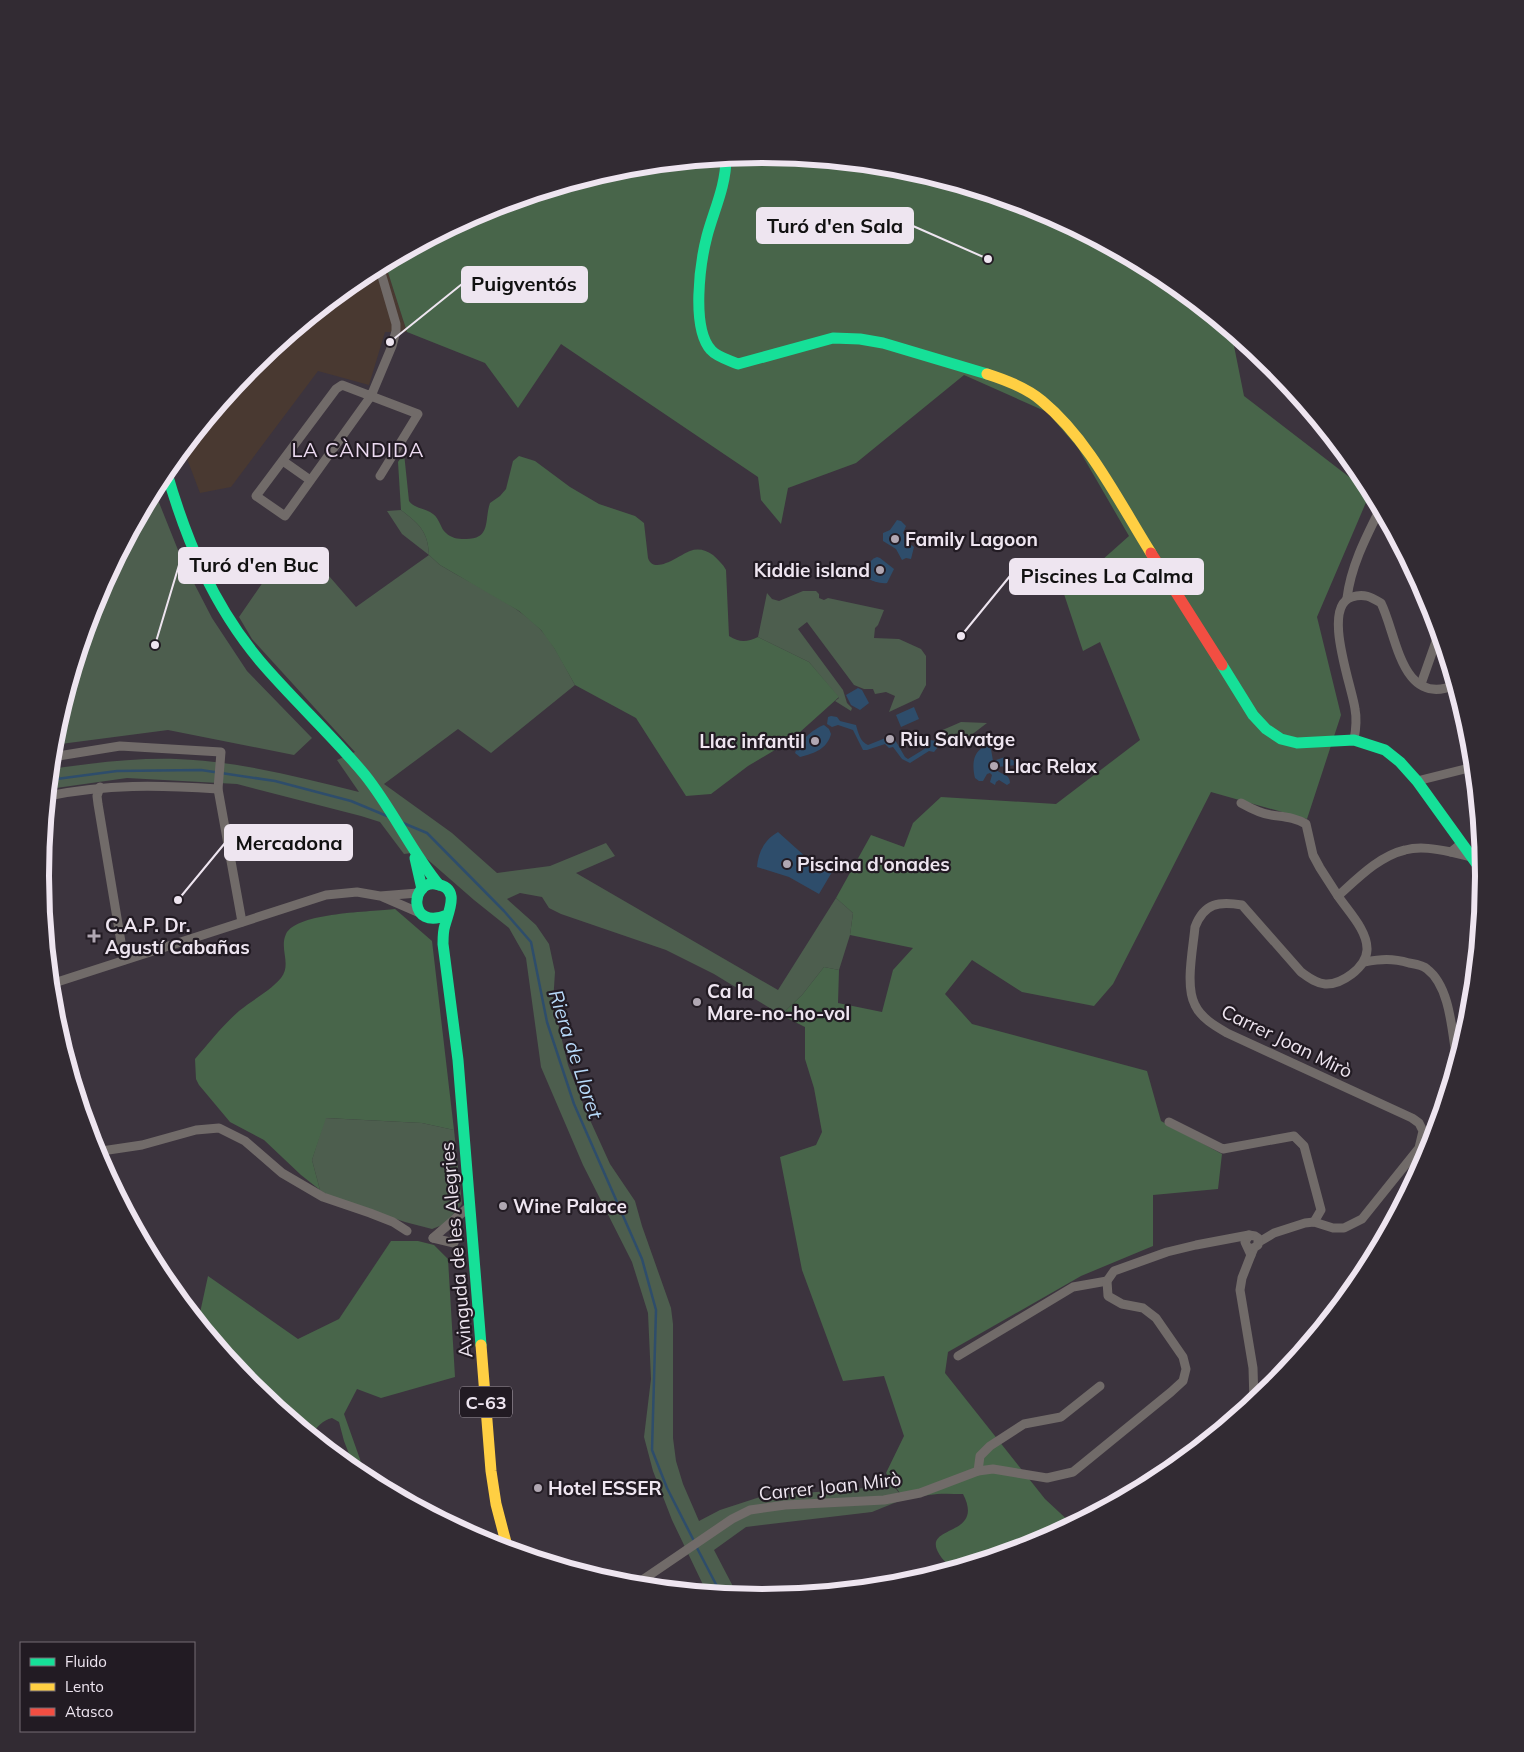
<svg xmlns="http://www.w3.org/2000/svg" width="1524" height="1752" font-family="Mulish,sans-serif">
<rect width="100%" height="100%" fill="#3c343e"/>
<!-- commercial -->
<polygon fill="#493931" points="385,263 407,332 385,332 369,385 318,371 231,487 200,493 183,448 252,365 361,276"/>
<!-- green -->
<g fill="#4d5e4e">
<polygon points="154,490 182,560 212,618 247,671 312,738 294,755 168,730 53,745 54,735 95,599"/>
<path d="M401 510C419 524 428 531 429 555L440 565C473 585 512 601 540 629 555 645 564 666 575 685L491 753 458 729 384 784 452 833 497 873 550 866 606 843 615 856 576 873 778 990 836 898 853 913 850 935 839 970 824 967 802 995 781 1015 714 974 666 950 561 914 549 908 542 897 520 893 507 899 536 925 549 944 555 972 553 1003 568 1065 585 1109 610 1164 635 1201 642 1226 671 1308 673 1324V1438L676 1461 683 1484 699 1521 720 1510 763 1496 856 1489 892 1484 904 1499 872 1512 746 1527 714 1550 738 1596 707 1593 672 1520 653 1471 644 1437 651 1379 648 1313 632 1262 583 1165 541 1067 526 958 509 928 474 900 419 852 404 854 380 822 361 816 237 784 127 778 49 789 51 769C92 763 134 758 176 759 238 761 299 777 359 792L337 760 355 752 252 639 239 617 285 550 315 560 356 607 429 555 402 534 387 511Z"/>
<polygon points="803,591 816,591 819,594 819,598 824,600 828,598 884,610 878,625 875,628 874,638 899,639 921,649 926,656 926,685 919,698 889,712 895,696 886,692 875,694 873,689 864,689 854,685 807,622 798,629 843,690 847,703 852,708 851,711 835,701 839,698 809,662 758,637 767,593 772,599 779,601"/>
<polygon points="961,722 987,723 953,749 938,732"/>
<polygon points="325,1118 422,1123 454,1130 462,1204 445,1224 432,1229 405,1222 332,1198 320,1190 312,1160"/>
</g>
<!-- forest -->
<g fill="#48654a">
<path d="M762 154 903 168 1039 209 1163 276 1231 331 1244 396 1370 493 1317 617 1341 715 1307 819 1211 792 1113 984 1094 1006 1022 992 972 960 945 994 972 1024 1147 1071 1161 1121 1222 1154 1218 1189 1153 1195V1246L1081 1276 948 1352 945 1373 1045 1499 1073 1525 1038 1543 952 1569C901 1519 989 1544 963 1494 952 1494 940 1493 929 1495 920 1496 913 1499 904 1499L886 1473 904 1436 884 1376 843 1381 802 1270 780 1157 816 1145 822 1132 814 1088 805 1059V1027L781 1015 802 995 824 967 839 970 838 1003 882 1012 893 970 913 948 850 935 853 913 836 898 871 835 904 847 913 823 941 797 1056 804 1140 740 1100 642 1083 651 1064 594 1129 536 1078 448 1047 412 964 375 856 463 788 488 781 524 761 500 758 477 561 344 518 408 485 363 407 332 385 263 486 209 621 168Z"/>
<path d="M404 453 409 501C415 509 426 508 433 514 440 519 440 528 446 533 451 538 458 539 464 539 492 540 484 520 490 503L500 496 506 489 513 461 519 456 535 461 570 487 599 504 635 516 644 523 648 558C654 576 681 554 690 551 698 548 706 550 713 555 718 560 723 564 726 570L729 636C740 643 747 642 758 637L809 662 839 697 790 741 748 766 711 794 686 796 636 718 575 685 554 648 541 630 519 611 440 565 429 555C428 531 419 524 401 510L398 462Z"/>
<path d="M395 909 432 941 454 1130 422 1123 326 1118 312 1160 320 1190 301 1175 264 1140 230 1122 199 1085 196 1079 195 1059C209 1043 222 1026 239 1011 252 1000 269 992 281 978 292 964 279 949 286 934 297 912 372 912 395 909Z"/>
<path d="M391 1241H418L434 1245 448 1259 455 1377 381 1398 357 1389 344 1414 367 1479 356 1472 344 1441 339 1422 332 1418C323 1420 316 1427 311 1436L251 1386 198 1322 208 1276 298 1339 339 1319Z"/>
</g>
<!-- water -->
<g fill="#2e4d6b">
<polygon points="897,520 901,521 906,526 903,533 910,544 914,547 911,559 906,558 902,560 896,549 883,541 883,533 890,530"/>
<path d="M877 557 880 558 894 569 887 583C881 584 870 581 865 576 866 568 869 560 877 557Z"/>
<polygon points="858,688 862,690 869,703 860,710 851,705 846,695"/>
<polygon points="914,707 919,719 901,727 896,715"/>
<path d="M831 716 837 717 840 721 856 725C858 732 860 742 868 745L888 737 894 738 905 757 908 759 926 748V744L930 740 936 741 938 747 934 752 929 751 910 763 902 759 893 747 889 748 885 744 867 750H863L853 730 838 725 832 727 827 724 828 717Z"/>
<path d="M824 725 829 729 831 734C827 749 815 753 800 757L795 753C799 741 813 729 824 725Z"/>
<path d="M987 746 991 749 993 761 1005 757 1017 762V765L997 767 996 769C1000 775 1010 773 1010 783L1007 785 999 780 996 782 995 785 990 782 992 775 990 773 987 774 983 781H979L975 778C972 766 972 750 987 746Z"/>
<path d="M778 832 807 858 832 872 819 894 789 877 757 867C758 853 764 840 778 832Z"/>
</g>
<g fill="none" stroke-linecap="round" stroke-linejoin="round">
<!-- stream -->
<g stroke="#2e4d6b" stroke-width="2.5">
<polyline points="49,780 117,771 201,770 275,781 351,801 387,816"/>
<polyline points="403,823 427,833 504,911 531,942 547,1022 574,1104 642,1259 656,1310 652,1450 667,1488 694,1541"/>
<polyline points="696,1546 721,1594"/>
</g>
<!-- street -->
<g stroke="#716b69" stroke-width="9">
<polyline points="379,266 396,324 396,331 392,346 371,396 285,516 256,496 336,389 342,385 418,414 380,476"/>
<polyline points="283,461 310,480"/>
<path d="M1347 598C1351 566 1366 537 1380 509"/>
<polyline points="1421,684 1439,633"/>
<path d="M1354 740C1356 729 1357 719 1355 709 1352 686 1321 606 1352 597 1364 593 1371 597 1381 603 1397 635 1401 708 1455 685"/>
<polyline points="52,757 120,746 221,752 218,789 242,922"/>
<polyline points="1417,781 1473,767"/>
<polyline points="100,787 97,796 98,804 124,960"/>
<path d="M48 796C108 784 157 785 218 789"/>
<path d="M1241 803C1250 808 1261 814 1271 815 1284 817 1294 817 1306 824L1313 855 1320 868 1338 896"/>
<polyline points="1462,843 1451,852 1472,857"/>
<polyline points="383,897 420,913"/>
<path d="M1364 962C1381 959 1392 958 1409 963 1415 964 1423 965 1427 969 1451 987 1452 1034 1457 1062"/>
<polyline points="51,984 326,895 357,892 380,896 418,893"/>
<polyline points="1169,1122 1223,1149 1294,1136 1304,1146 1321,1210 1314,1222"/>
<polyline points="95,1152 142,1145 196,1130 219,1128 245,1141 282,1173 323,1197 370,1213 393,1222 407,1231"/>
<polyline points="100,1152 115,1190"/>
<polyline points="433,1238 454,1243 457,1217"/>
<polyline points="433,1238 470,1206"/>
<path d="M1259 1242 1274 1233 1305 1223 1314 1222 1333 1228H1344L1362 1219 1419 1148 1423 1131 1419 1123 1412 1118 1227 1033C1215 1026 1201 1018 1195 1005 1185 986 1193 949 1195 927 1204 903 1219 901 1242 905L1301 972C1308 977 1315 983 1325 984 1341 985 1366 968 1367 950 1368 931 1348 911 1338 896 1357 879 1379 856 1405 850 1420 846 1436 849 1451 852"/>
<polyline points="1248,1247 1252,1249 1258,1245 1258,1238 1255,1236 1249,1235 1245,1242 1251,1255 1254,1248"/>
<polyline points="1251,1255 1242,1278 1240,1290 1253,1368 1254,1402"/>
<polyline points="958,1356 1073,1287 1107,1281"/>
<polyline points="978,1471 980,1456 990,1446 1024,1424 1061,1417 1100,1386"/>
<polyline points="635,1585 732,1519 750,1510 785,1505 884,1500 920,1493 978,1471 993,1469 1047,1478 1073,1472 1171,1392 1183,1381 1186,1369 1183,1357 1156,1318 1143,1308 1122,1304 1108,1296 1107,1281 1114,1271 1167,1252 1196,1245 1249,1235"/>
</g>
<!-- fast -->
<g stroke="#16e098" stroke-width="11">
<path d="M726 158C726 186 714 210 707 236 700 263 691 328 711 350 717 357 729 360 738 364L833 338 860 339 883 343 987 374"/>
<path d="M166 470C186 540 213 605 260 661 294 701 332 735 365 775 393 810 411 851 439 885"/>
<polyline points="1222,665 1253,715 1266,729 1281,739 1297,743 1354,740 1385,750 1400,762 1417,781 1484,874"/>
<polyline points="415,858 422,889"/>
<path d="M447 915C408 931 410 881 435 884 461 887 449 910 445 925 443 931 443 938 443 944L458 1060 481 1345"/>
</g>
<!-- slow -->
<g stroke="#ffcf43" stroke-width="11">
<path d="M987 374C1006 380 1027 388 1042 401 1089 440 1119 502 1151 553"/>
<polyline points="481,1345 491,1471 496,1504 508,1550"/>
</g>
<!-- jam -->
<polyline stroke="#f24e42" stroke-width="11" points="1151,553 1222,665"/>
</g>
<!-- markers -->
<g fill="#b0a7b2" stroke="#221b23" stroke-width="2">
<circle cx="895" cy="539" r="5"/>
<circle cx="880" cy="570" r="5"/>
<circle cx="890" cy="739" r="5"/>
<circle cx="815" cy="741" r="5"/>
<circle cx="994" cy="766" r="5"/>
<circle cx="787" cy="864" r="5"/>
<path d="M91.5 928.5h5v5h5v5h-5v5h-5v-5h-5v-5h5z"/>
<circle cx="697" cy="1002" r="5"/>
<circle cx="503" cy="1206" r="5"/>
<circle cx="538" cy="1488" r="5"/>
</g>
<g text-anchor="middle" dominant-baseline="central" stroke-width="4.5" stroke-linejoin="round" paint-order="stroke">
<!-- shield labels -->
<rect fill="#221b23" stroke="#b1a8b2" stroke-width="1" x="460" y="1386.5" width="52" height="31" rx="4"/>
<g font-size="18" font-weight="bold" fill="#eee5f0">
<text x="486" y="1402">C-63</text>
</g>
<!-- poi labels -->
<g font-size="19" font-weight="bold" fill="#eee5f0" stroke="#221b23" text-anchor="start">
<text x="905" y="539">Family Lagoon</text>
<text x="870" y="570" text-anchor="end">Kiddie island</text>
<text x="900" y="739">Riu Salvatge</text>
<text x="805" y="741" text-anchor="end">Llac infantil</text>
<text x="1004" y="766">Llac Relax</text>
<text x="797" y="864">Piscina d'onades</text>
<text x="105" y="925">C.A.P. Dr.<tspan x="105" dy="22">Agustí Cabañas</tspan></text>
<text x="707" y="991">Ca la<tspan x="707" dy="22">Mare-no-ho-vol</tspan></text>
<text x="513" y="1206">Wine Palace</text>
<text x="548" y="1488">Hotel ESSER</text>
</g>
<!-- street labels -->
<g font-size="19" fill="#eee5f0" stroke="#221b23">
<text transform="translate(1287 1041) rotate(26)">Carrer Joan Mirò</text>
<text transform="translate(456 1250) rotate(-95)">Avinguda de les Alegries</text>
<text transform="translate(830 1486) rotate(-6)">Carrer Joan Mirò</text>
</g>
<!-- neighbourhood labels -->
<g font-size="20" letter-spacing="1" fill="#eddbf2" stroke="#221b23">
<text x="358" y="449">LA CÀNDIDA</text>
</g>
<!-- water labels -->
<g font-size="20" font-style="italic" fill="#b8dafa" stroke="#221b23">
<text transform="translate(576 1054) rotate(72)">Riera de Lloret</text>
</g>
</g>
<!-- crop -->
<path d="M0 0H1524V1752H0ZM49 876a713 713 0 1 1 1426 0a713 713 0 1 1-1426 0Z" fill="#322b33" fill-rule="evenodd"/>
<path fill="none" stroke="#eee5f0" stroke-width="6" d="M49 876a713 713 0 1 1 1426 0a713 713 0 1 1-1426 0Z"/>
<!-- callouts -->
<path fill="none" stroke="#eee5f0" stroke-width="2" d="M988 259L913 226M390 342L462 284M155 645L179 565M961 636L1010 576M178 900L225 843"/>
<g fill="#eee5f0" stroke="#221b23" stroke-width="2">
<circle cx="988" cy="259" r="5"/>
<circle cx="390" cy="342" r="5"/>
<circle cx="155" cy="645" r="5"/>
<circle cx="961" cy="636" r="5"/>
<circle cx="178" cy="900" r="5"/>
</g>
<g fill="#eee5f0" stroke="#eee5f0" stroke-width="2">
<rect x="757" y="208" width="156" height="35" rx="5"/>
<rect x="462" y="267" width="125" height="35" rx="5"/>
<rect x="179" y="548" width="149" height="35" rx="5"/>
<rect x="1010" y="559" width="193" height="35" rx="5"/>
<rect x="225" y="825" width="127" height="35" rx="5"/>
</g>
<g font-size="20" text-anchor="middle" font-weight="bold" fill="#111">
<text x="835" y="233">Turó d'en Sala</text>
<text x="524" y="291">Puigventós</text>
<text x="254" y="572">Turó d'en Buc</text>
<text x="1107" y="583">Piscines La Calma</text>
<text x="289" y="850">Mercadona</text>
</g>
<!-- legend -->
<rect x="20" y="1642" width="175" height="90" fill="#221b23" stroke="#746c75"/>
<rect x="30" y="1658" width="25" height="8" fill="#16e098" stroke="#746c75"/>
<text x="65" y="1667" font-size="15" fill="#eee5f0">Fluido</text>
<rect x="30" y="1683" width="25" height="8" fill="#ffcf43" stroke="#746c75"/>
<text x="65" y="1692" font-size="15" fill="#eee5f0">Lento</text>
<rect x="30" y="1708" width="25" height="8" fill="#f24e42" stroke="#746c75"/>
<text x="65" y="1717" font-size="15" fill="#eee5f0">Atasco</text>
</svg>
